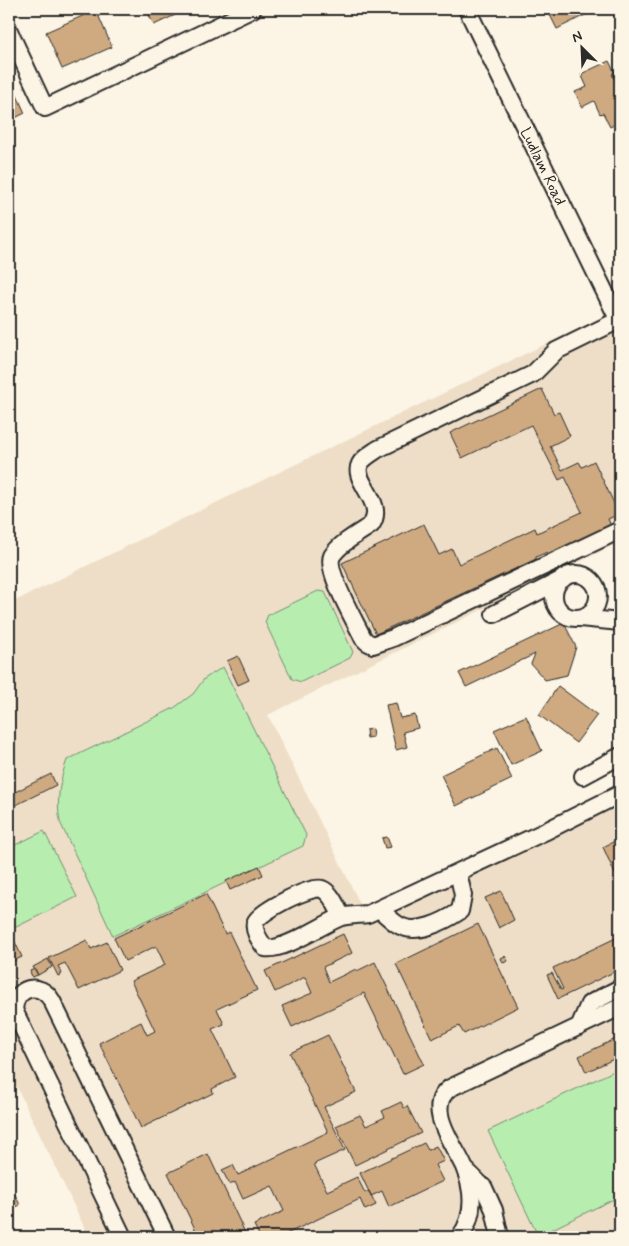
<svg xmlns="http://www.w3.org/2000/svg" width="629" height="1246" font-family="Mynerve,sans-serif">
  <rect width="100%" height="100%" fill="#fcf5e5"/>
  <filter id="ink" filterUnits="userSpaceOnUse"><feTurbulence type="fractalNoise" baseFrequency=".02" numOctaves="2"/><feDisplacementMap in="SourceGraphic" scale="10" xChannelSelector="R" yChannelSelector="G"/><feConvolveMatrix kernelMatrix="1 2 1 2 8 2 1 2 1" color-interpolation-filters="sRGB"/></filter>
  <g filter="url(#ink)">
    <path fill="#eedec7" d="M606 315 620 344V542L268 715 362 908 620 784V1237H89L9 1071V604L176 522Z"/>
    <path fill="#b7eeb0" stroke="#718c6e" d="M318 591 325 592 353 652 350 658 301 682 292 679 265 622 268 615Z
      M223 667 306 835 303 846 113 936 60 822C56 801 60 779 67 760L174 708 193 694 204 679Z
      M44 831 77 897 10 930 9 926V848Z
      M620 1068V1196L538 1236 488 1131Z"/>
    <path fill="#cfaa81" stroke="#2b2b2b" d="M146 9H188L154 25Z
      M547 9H594L595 10 557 29Z
      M96 10 112 47 62 69 46 32Z
      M609 61 615 73 612 74 620 92V122L610 127 603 113 600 114 594 101 582 107 575 92 587 87 581 74Z
      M9 78 25 113 9 121Z
      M542 389 554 414 559 412 570 436 550 446 562 470 579 462 582 467 594 461 619 514 608 519 611 526 549 556 547 552 536 557V559L376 634 342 563 424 524 439 555 452 549 459 564 535 528 537 533 582 512 565 477 559 480 531 425 462 458 450 433Z
      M564 623 576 647 567 675 545 680 531 664 535 654 466 687 459 673Z
      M238 656 249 680 238 685 227 661Z
      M558 686 597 715 576 743 539 715Z
      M396 703 400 718 415 715 418 728 403 732 407 747 396 750 386 705Z
      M526 716 542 751 511 765 494 730Z
      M372 729 373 737 367 738 366 730Z
      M497 748 512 779 456 806 441 775Z
      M51 774 56 785 14 806 9 795Z
      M620 835V872L615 874 603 847 619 839 617 837Z
      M387 837 391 847 385 848 382 838Z
      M259 866 263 875 230 890 226 881Z
      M501 891 514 920 499 928 485 898Z
      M206 894 225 934 229 932 257 990 217 1009 224 1024 212 1029 235 1077 212 1089 213 1093 141 1128 99 1043 141 1022 147 1035 155 1031 131 981 165 965 156 946 125 961 114 938Z
      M478 924 518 1007 464 1034 459 1026 432 1039 396 964Z
      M343 934 352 953 323 967 329 982 356 969 357 971 375 962 424 1064 403 1074 364 993 292 1027 282 1006 312 993 305 977 275 992 265 971Z
      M620 936V969L558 999 547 975 552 973 561 990 563 989 553 968Z
      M14 940 22 957 9 963V942Z
      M87 940 91 949 107 942 120 970 79 990 65 963 58 966 62 974 58 976 49 958Z
      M505 956 508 961 503 963 501 958Z
      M48 959 52 967 38 975 33 967Z
      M35 969 38 975 32 977 30 971Z
      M328 1035 356 1092 324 1107 345 1150 314 1164 327 1191 357 1177 365 1193 369 1191 376 1205 365 1210 360 1199 280 1237H260L254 1225 284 1211 272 1186 243 1199 235 1182 230 1185 222 1170 233 1165 238 1175 328 1132 290 1053Z
      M620 1037V1056L586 1072 579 1056Z
      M401 1102 404 1108 407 1106 421 1133 355 1165 336 1126 360 1115 366 1126 385 1117 382 1111Z
      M424 1143 428 1150 436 1146 444 1161 435 1165 443 1181 389 1207 382 1191 371 1196 360 1173Z
      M208 1154 247 1237H199L168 1173Z
      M9 1182 20 1205 9 1211Z"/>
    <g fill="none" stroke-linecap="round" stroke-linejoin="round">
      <defs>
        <path id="minor" d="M467 9 620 323
          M9 31 45 108 253 9
          M619 320 556 351 533 374 378 449C372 453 363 458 360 464 351 481 387 503 371 525 359 533 340 543 332 556 325 570 356 623 363 638L367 642 373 645 393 638 620 530
          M554 596a22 22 0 1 1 44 0a22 22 0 1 1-44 0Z
          M494 614 563 579
          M580 618 620 622
          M583 776 620 756
          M379 909C385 914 391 920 397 924 415 937 445 921 460 911L463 895 458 872
          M342 917C337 908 332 893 322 889 311 885 258 912 255 923 253 932 261 942 265 948 283 952 323 924 341 917 349 915 359 915 368 914L544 832 620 794
          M579 1027 589 1004 620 988
          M466 1170 484 1188 494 1210 500 1237
          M123 1237 14 1010C15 987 40 980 52 1001L167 1237
          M460 1237C475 1216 474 1191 464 1167 455 1146 423 1107 450 1088L620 1007"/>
      </defs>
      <use href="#minor" stroke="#2b2b2b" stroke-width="20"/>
      <use href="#minor" stroke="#fcf5e5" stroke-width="16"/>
    </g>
  </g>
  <g text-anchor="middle" stroke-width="4" stroke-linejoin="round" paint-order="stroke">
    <g font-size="16" fill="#2b2b2b" stroke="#fcf5e5">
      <text transform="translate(544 166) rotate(64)" y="6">Ludlam Road</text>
    </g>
  </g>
  <rect width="629" height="1246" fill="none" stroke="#fcf5e5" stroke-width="30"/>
  <rect x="15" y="15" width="599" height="1216" fill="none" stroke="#2b2b2b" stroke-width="2" filter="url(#ink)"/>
  <g transform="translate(582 48) rotate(336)" stroke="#fcf5e5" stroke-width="4" paint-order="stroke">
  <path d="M0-4L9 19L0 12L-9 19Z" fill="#2b2b2b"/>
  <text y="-8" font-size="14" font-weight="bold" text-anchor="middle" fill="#2b2b2b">N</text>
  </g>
</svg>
